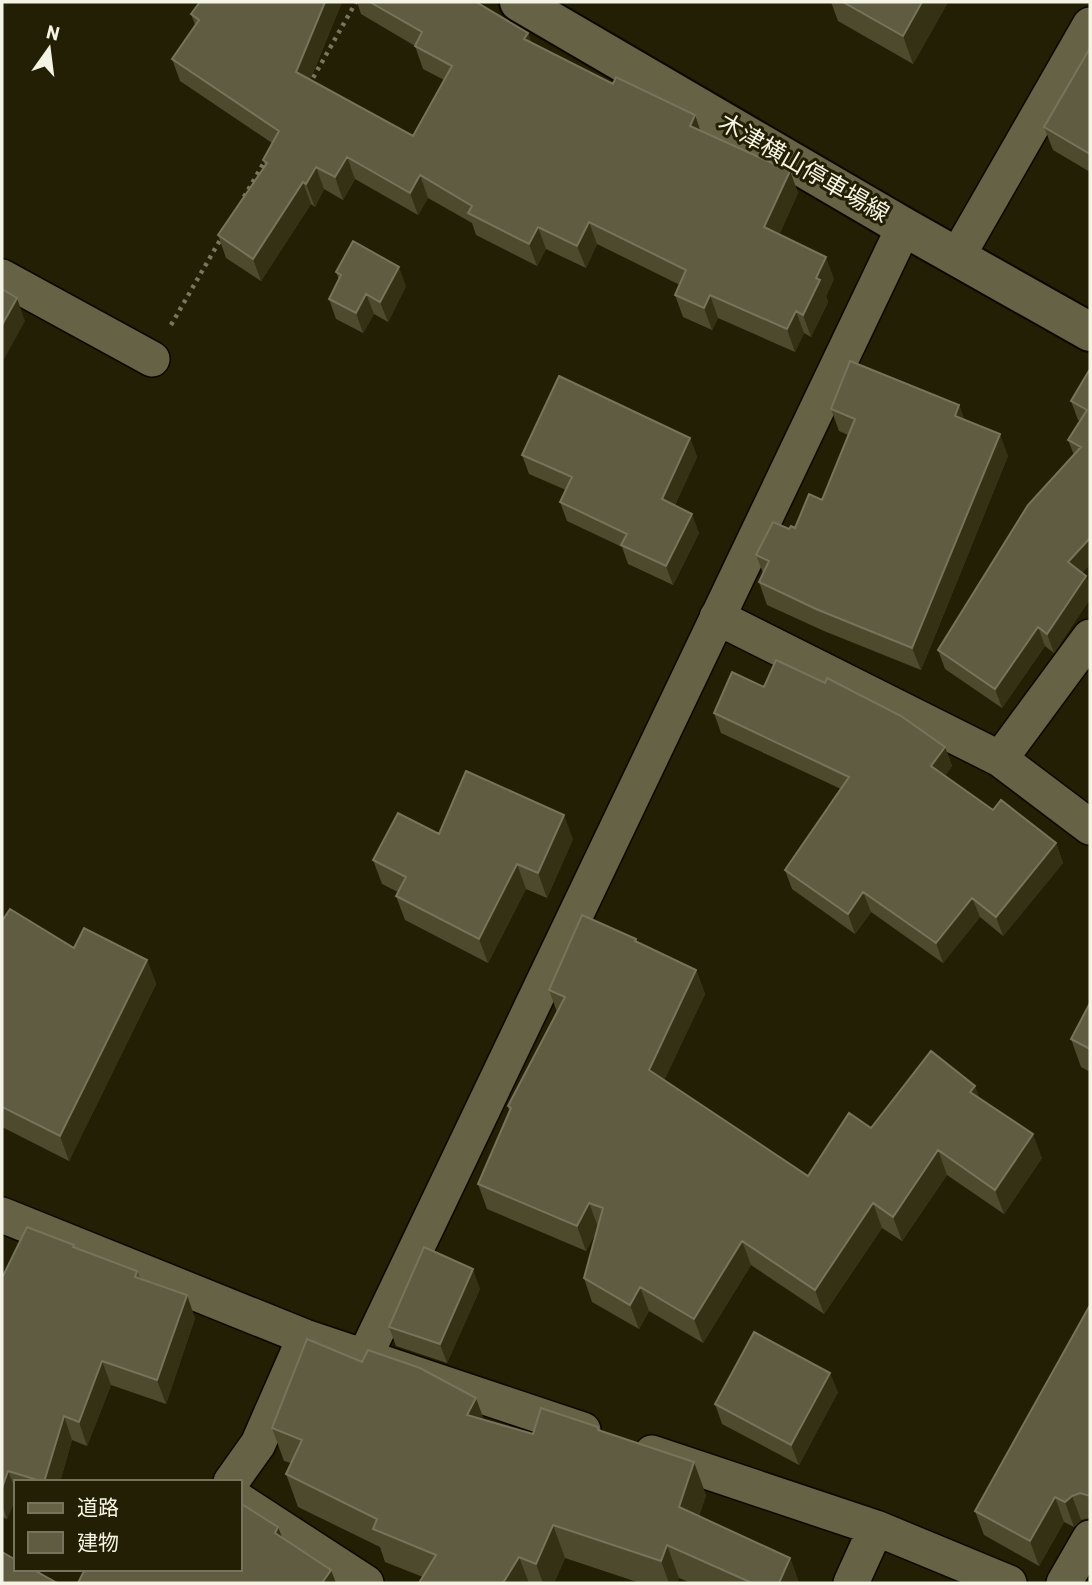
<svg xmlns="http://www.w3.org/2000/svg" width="1092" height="1585" font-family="Barlow,'Noto Sans JP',sans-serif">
  <rect width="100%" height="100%" fill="#231f04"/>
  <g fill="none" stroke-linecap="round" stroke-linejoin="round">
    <defs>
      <path id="street" d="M957 257 1090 25
        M2 277 152 359
        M717 617 1000 759 1090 827
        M1000 759 1090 637
        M2 1215 305 1337 583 1430
        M365 1356 904 227
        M652 1453 876 1528 1009 1583
        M231 1482 258 1444 305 1337
        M240 1501 366 1583
        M851 1583 876 1528
        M1064 1583 1090 1538"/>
      <path id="secondary" d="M519 2 904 227 1090 332"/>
    </defs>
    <use href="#street" stroke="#0c0800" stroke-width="38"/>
    <use href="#secondary" stroke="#0c0800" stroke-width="42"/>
    <path stroke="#79755f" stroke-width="4.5" stroke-dasharray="3.5 5" stroke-linecap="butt" d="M309 85 356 2
      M244 197 266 159
      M171 325 223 235"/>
    <use href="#street" stroke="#666246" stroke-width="35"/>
    <use href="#secondary" stroke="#666246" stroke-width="38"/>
  </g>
  <path fill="#4d4a2e" d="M342 2 310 80 413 136 444 80 423 69 415 46 361 14 357 2H476L528 33 531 42 613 84 695 115 700 131 790 171 798 193 779 235 834 279 826 296 828 302 811 337 804 333 795 352 718 318 712 330 683 317 675 295 680 285 597 244 586 268 546 249 537 266 476 235 472 223 428 198 418 215 355 179 343 200 324 189 315 207 311 204 261 281 226 258 218 235 265 166 263 160 272 143 180 81 172 59 195 25 191 14Z
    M831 2H948L913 64 838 21Z
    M1090 48V172L1053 150 1044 127Z
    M336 272 406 286 388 322 374 314 363 333 336 319 329 299 339 280Z
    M1090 369 1082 573 1086 576 1090 588V599L1054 653 1045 646 1002 708 945 669 938 650 1074 455 1068 440 1080 421 1078 420 1071 401Z
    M959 405 964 419 1008 456 921 670 824 631 767 605 759 582 763 573 756 555 789 529 795 528 822 500 848 435 839 431 831 409Z
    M690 438 697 457 675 505 699 533 673 585 628 564 622 547 567 521 560 502 566 490 529 474 522 455Z
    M764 687 945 747 952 766 945 776 993 810 1056 843 1063 863 1003 936 980 917 943 963 871 912 855 934 792 889 785 870 841 789 721 733 714 713Z
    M439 834 573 839 547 898 526 889 488 963 405 920 396 896 398 892 382 884 373 860Z
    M2 921 74 948 147 960 156 984 69 1161 2 1127Z
    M636 939 638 943 696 970 705 994 664 1080 808 1176 871 1128 980 1098 1042 1158 1004 1214 947 1175 902 1241 882 1228 824 1314 751 1265 703 1343 649 1311 639 1329 592 1302 584 1278 598 1228 586 1251 487 1209 478 1184 509 1111 508 1106 557 1012 549 990Z
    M1090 1003V1072L1081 1067 1071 1039Z
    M74 1245 75 1248 137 1271 140 1278 195 1318 166 1404 111 1385 87 1446 72 1440 60 1482H16V1498L7 1519 2 1517V1276Z
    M480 1289 447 1363 396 1346 389 1327Z
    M1090 1305V1518L1081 1520 1074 1527 1064 1522 1039 1566 984 1535 975 1511Z
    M838 1392 799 1465 722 1424 715 1404Z
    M484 1420 533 1434 600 1431 706 1495 699 1516 790 1558 799 1583H691L679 1578 677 1583H640L565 1558 554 1583H419L423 1577 385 1562 380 1547 298 1507 286 1474 291 1463 284 1461 272 1428Z"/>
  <path fill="#343115" d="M325 2H342L304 94 296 72Z
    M922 2H948L913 64 903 36Z
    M528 33 536 55 524 39Z
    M695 115 703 138 690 126Z
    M347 157 355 179 343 200 335 177Z
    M316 167 324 189 315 207 306 184Z
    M790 171 798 193 772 250 764 227Z
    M420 175 428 198 418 215 410 193Z
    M303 182 311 204 261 281 253 259Z
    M589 222 597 244 586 268 577 246Z
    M538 227 546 249 537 266 529 244Z
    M826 257 834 279 826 296 828 302 811 337 803 315 816 278Z
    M399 267 406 286 388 322 380 302Z
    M366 294 374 314 363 333 356 313Z
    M710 295 718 318 712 330 704 308Z
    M17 298 25 321 2 363V325Z
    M796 311 804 333 795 352 787 329Z
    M959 405 967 427 955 416Z
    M1000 434 1008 456 921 670 912 648Z
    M690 438 697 457 669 518 662 499Z
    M692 514 699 533 673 585 666 566Z
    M1090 538V565L1075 581 1068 562Z
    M1086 576 1090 588V599L1054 653 1047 634Z
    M1038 627 1045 646 1002 708 995 689Z
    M945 747 952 766 939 785 931 766Z
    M564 815 573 839 547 898 538 873Z
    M1056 843 1063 863 1003 936 996 917Z
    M517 864 526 889 488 963 479 939Z
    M863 892 871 912 855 934 848 914Z
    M972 898 980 917 943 963 936 943Z
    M147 960 156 984 69 1161 60 1136Z
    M696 970 705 994 658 1094 649 1070Z
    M975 1086 984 1110 970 1092Z
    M1033 1134 1042 1158 1004 1214 995 1190Z
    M938 1150 947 1175 902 1241 893 1217Z
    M589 1203 598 1227 586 1251 577 1226Z
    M873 1203 882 1228 824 1314 815 1290Z
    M742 1241 751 1265 703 1343 694 1319Z
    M473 1269 480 1289 447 1363 440 1344Z
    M640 1287 649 1311 639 1329 630 1305Z
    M187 1295 195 1318 166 1404 157 1380Z
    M102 1361 111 1385 87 1446 79 1422Z
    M830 1373 838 1392 799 1465 791 1445Z
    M476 1398 488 1431 467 1415Z
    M64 1416 72 1440 60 1482H44Z
    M694 1462 706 1495 691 1540 679 1507Z
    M8 1471 16 1491V1498L7 1519 2 1504V1488Z
    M1072 1496 1081 1520 1074 1527 1065 1502Z
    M1055 1497 1064 1522 1039 1566 1030 1541Z
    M553 1525 565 1558 554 1583H543L536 1564Z
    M278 1527 291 1560 275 1533Z
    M667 1545 679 1578 677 1583H669L661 1561Z
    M519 1557 529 1583H503Z
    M790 1558 799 1583H779Z
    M331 1570 336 1583H322Z"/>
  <path fill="#5f5c41" stroke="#76745a" stroke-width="2" d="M200 2H325L296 72 413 136 452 66 415 46 422 32 370 2H476L528 33 524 39 613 84 616 77 695 115 690 126 790 171 764 227 826 257 816 278 820 280 803 315 796 311 787 329 710 295 704 308 675 295 686 270 589 222 577 246 538 227 529 244 468 213 472 206 420 175 410 193 347 157 335 177 316 167 306 184 303 182 253 259 218 235 267 163 263 160 279 131 172 59 199 20 191 14Z
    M843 2H922L903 36Z
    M1090 48V154L1044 127Z
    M353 241 399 267 380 302 366 294 356 313 329 299 341 275 336 272Z
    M2 289 17 298 2 325Z
    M850 361 959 405 955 416 1000 434 912 648 816 609 759 582 769 561 756 555 773 522 789 529 791 526 795 528 809 494 822 500 855 419 831 409Z
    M1090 369V538L1068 562 1086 576 1047 634 1038 627 995 689 938 650 1028 505 1081 447 1068 440 1087 410 1071 401Z
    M559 376 690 438 662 499 692 514 666 566 621 545 627 534 560 502 572 477 522 455Z
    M776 660 825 683 827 678 901 716 945 747 931 766 993 810 1001 800 1056 843 996 917 972 898 936 943 863 892 848 914 785 870 849 777 714 713 732 672 764 687Z
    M466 771 564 815 538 873 517 864 479 939 396 896 406 877 373 860 398 813 439 834Z
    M10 909 74 948 84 928 147 960 60 1136 2 1107V921Z
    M582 915 636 939 635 941 696 970 649 1070 808 1176 849 1113 871 1128 931 1051 975 1086 970 1092 1033 1134 995 1190 938 1150 893 1217 873 1203 815 1290 742 1241 694 1319 640 1287 630 1305 584 1278 603 1208 589 1203 577 1226 478 1184 511 1108 508 1106 565 997 549 990Z
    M1090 1003V1049L1071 1039Z
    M27 1227 74 1245 73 1247 137 1271 135 1277 187 1295 157 1380 102 1361 79 1422 64 1416 44 1482 8 1471 2 1488V1276H3Z
    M424 1247 473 1269 440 1344 389 1327Z
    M1090 1305V1496L1080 1493 1072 1496 1065 1502 1055 1497 1030 1541 975 1511Z
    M754 1332 830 1373 791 1445 715 1404Z
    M307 1339 362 1362 368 1350 420 1368 476 1398 467 1415 533 1434 541 1408 598 1427V1430L694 1462 679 1507 790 1558 779 1583H752L667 1545 661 1561 553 1525 536 1564 519 1557 503 1583H419L436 1555 373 1529 377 1519 286 1474 302 1440 272 1428Z
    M240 1503 278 1527 275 1533 331 1570 322 1583H78L85 1569H240Z
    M2 1552 16 1560V1569H32L57 1583H2Z"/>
  <g text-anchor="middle" stroke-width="6" stroke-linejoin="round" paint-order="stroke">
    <g font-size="24" fill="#f5f3e3" stroke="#231f04">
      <text transform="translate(804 168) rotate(30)" y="8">木津横山停車場線</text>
    </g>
  </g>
  <rect width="1092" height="1585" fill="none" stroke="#f5f3e3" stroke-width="7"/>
  <rect x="14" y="1480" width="228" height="91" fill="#231f04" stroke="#77745d" stroke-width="2"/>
  <rect x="28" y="1503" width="35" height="10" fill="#666246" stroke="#77745d" stroke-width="2"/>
  <text x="77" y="1515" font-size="21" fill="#f5f3e3">道路</text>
  <rect x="28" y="1532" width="35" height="21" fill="#5f5c41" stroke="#77745d" stroke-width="2"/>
  <text x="77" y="1550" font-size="21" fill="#f5f3e3">建物</text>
  <g transform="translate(49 49) rotate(14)" stroke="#231f04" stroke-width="5" paint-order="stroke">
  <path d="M0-5L12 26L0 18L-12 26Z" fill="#f5f3e3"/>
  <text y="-10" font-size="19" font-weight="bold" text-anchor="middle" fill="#f5f3e3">N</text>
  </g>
</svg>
